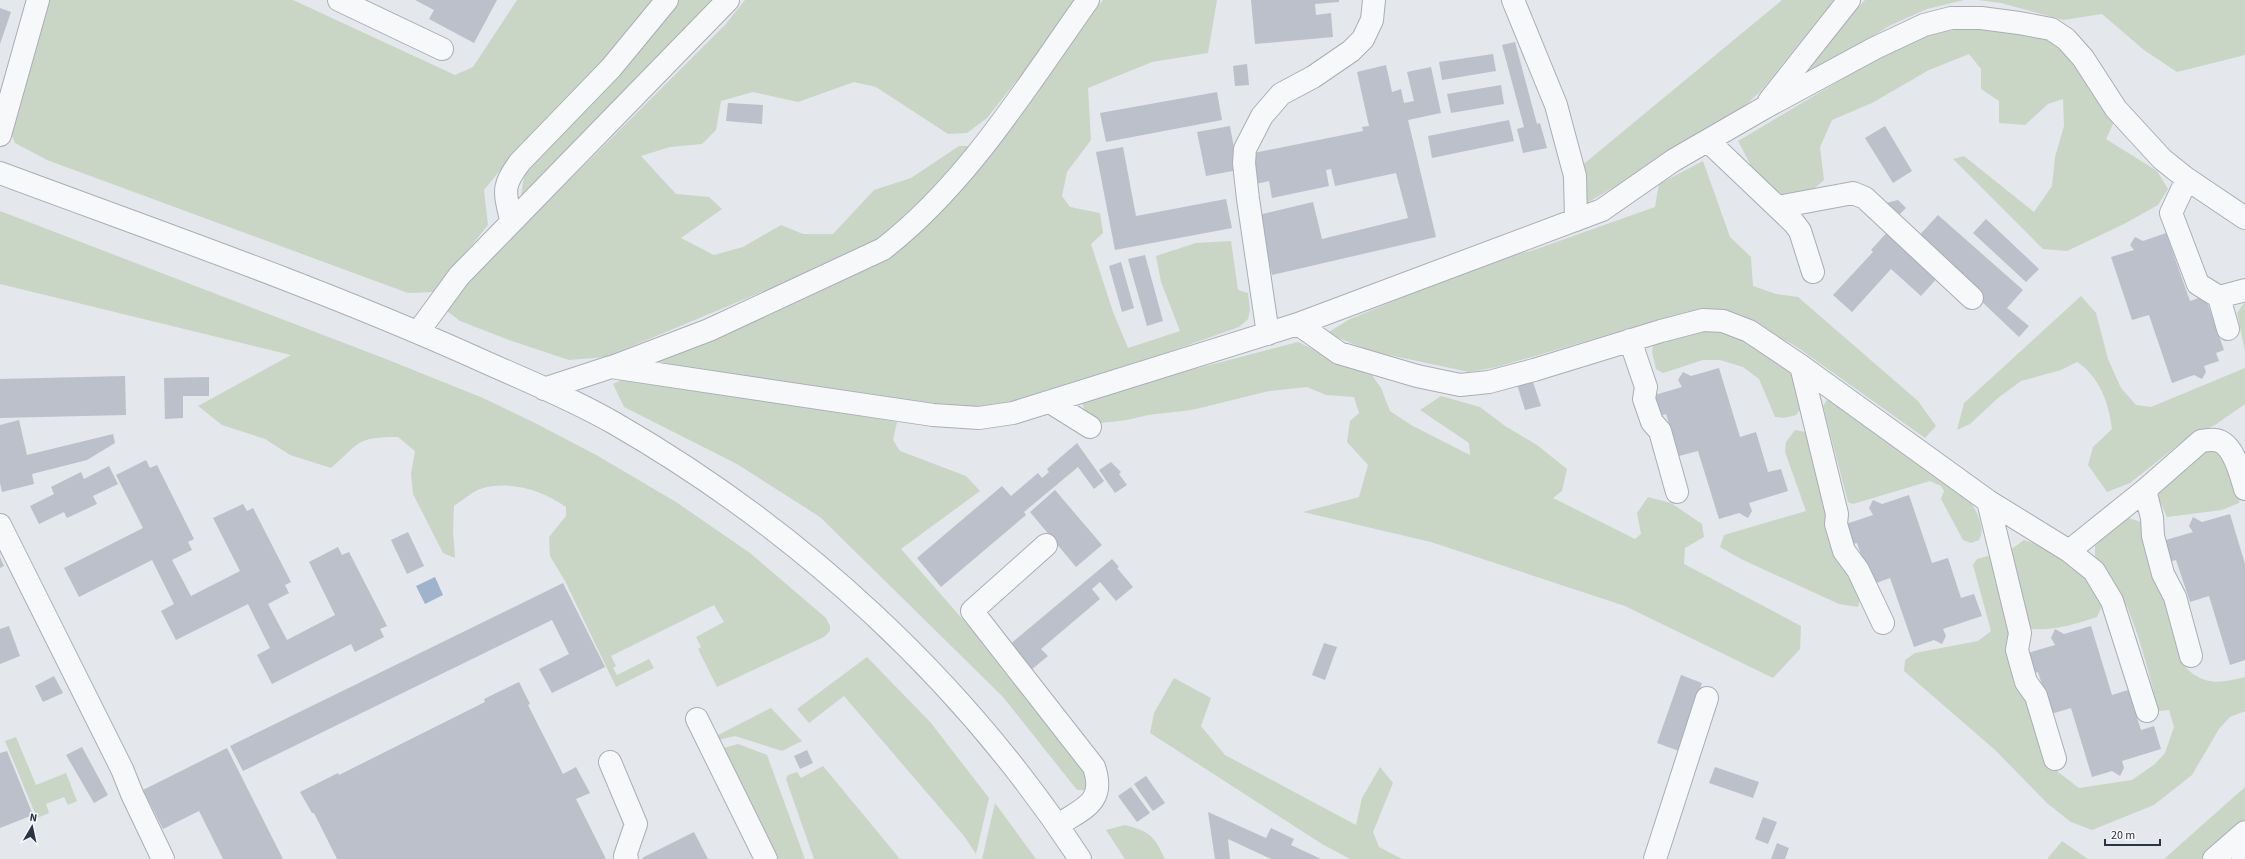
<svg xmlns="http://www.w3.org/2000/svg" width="2245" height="859" font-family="'Source Sans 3',sans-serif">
  <rect width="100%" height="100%" fill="#e4e7ec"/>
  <path fill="#c9d6c5" d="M49 0H293L455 75 473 67 517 0H657L602 66 514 153 484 190 488 225 434 292 408 293 47 160 15 143 11 133Z
    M673 0H716L527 196H521L525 169Z
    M745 0H1077L1056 31 987 118 967 133 948 134 876 87 854 82 798 102 753 92 721 101 716 130 702 144 670 147 641 156 676 194 709 197 722 209 681 238 714 255 743 247 781 225 803 234H833L874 190 911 178 959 146H971L893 233 865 249 606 357 569 360 509 340 460 321 447 311 470 279 725 25Z
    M1103 0H1217L1208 53 1152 62 1088 88 1091 140 1067 172 1062 196 1070 207 1100 213 1103 233 1091 244 1113 312 1128 348 1180 331 1161 282 1156 256 1196 243 1231 241 1238 290 1248 293 1250 310 1248 319 1239 327 1050 394 992 407H947L653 366 656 359 884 257 1015 118Z
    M1782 0H1834L1760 92 1741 109 1647 168 1585 204 1580 167Z
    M1865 0H1964L1927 9 1889 26 1824 67 1806 69 1824 44Z
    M1978 0H2245V55L2177 72 2144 50 2102 14 2063 20 2001 3Z
    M1985 26 2030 32 2064 48 2115 120 2106 139 2157 171 2168 189 2158 205 2124 224 2067 251 2043 249 1953 159 1964 156 2034 212 2052 186 2055 157 2064 126 2063 99 2048 104 2025 125 1999 123V101L1981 89V69L1969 54 1929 70 1872 103 1832 120 1820 147 1824 180 1807 195 1784 197 1758 179 1738 141 1869 63 1933 33Z
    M1703 161 1730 237 1751 257 1753 286 1776 294 1798 297 1918 401 1936 426 1925 438 1794 345 1753 324 1707 311 1631 328 1497 367 1469 372 1370 351 1327 333 1350 319 1499 258 1531 251 1655 207 1659 184Z
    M0 211 386 359 483 398 539 425 598 456 676 502 750 553 826 618 830 626V631L824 637 717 687 698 649 701 647 696 637 724 622 714 605 611 656 616 666 613 668 617 675 649 659 654 668 616 687 565 581 550 556 549 537 566 516V507C542 490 513 481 483 488 474 490 462 501 454 506L453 531 455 558 443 553 413 494 411 474 415 451 398 437C356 437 361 442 331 468L290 455 265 439 222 425 198 406 291 355 0 284Z
    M2081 296 2096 313 2108 359 2121 388 2136 405 2151 407 2245 368V404L2215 425 2187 438 2130 483 2107 492 2088 465 2093 447 2112 429C2109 403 2099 376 2077 362L2061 370 2021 381 1998 398 1970 424 1957 430 1964 403Z
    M2245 302V365V351L2237 313Z
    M1722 328 1778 359 1791 374 1803 406 1796 415 1784 418 1775 417 1759 379 1743 367 1720 360H1703L1663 373 1656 369 1652 352 1653 346C1674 334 1699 329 1722 328Z
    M1298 342 1329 357 1369 371 1381 388 1390 411 1411 425 1470 455 1469 443 1420 410 1441 396 1480 407 1505 426 1537 445 1567 469 1562 491 1553 498 1635 539 1641 534 1637 513 1648 497 1671 503 1702 524 1704 537 1685 548 1684 564 1801 626 1800 649 1773 678 1625 606 1431 542 1303 512 1359 497 1368 465 1347 442 1350 421 1359 413 1354 397 1326 395 1307 387 1269 391 1192 410 1148 415 1127 420 1101 423 1087 418 1082 403 1145 382Z
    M629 376 897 422 893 440 900 451 966 476 980 491 901 549 994 655 1077 759 1089 780V790H1077L1003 697 820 517 737 464 624 407 613 384Z
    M1827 400 1835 401 1971 502C1977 514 1986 527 1979 540L1971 543 1963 540 1941 499 1944 491 1941 486 1930 481 1853 504 1848 502 1823 406Z
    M1795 430 1806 432 1861 594 1858 607 1839 604 1741 559 1720 547 1724 535 1806 511 1785 452 1786 442Z
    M2212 449 2224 453 2241 494 2239 503 2222 510 2167 517 2154 488 2196 456Z
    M2129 518 2141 522 2149 540 2186 668C2205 686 2221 683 2245 677V711L2230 717 2219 729 2192 775 2154 805 2092 830 2071 822 2048 804 1995 750 1904 671 1905 660 1915 653 1978 641 1991 631 1973 565 1977 559 1988 556 1997 561 2036 724 2058 772 2079 788 2132 780 2155 764 2165 753 2174 727 2169 710 2159 711C2144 658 2133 597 2095 556V543L2116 522Z
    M2024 540 2039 545 2082 574 2100 590 2102 606 2097 617C2076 624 2053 631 2031 629L2010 565 2009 551Z
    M867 657 931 723 989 798 976 854 964 836 844 696 809 723 797 709Z
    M1174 678 1211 698 1201 726 1225 755 1356 825 1362 798 1380 767 1393 783 1373 832 1379 847 1402 859H1350L1322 844 1150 733 1154 713Z
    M771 708 802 741 782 751 735 736 714 741 716 736Z
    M16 737 36 785 66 773 77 801 68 805 64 797 46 804 49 813 37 818 5 741Z
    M738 744 767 755 805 859H775L720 749Z
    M823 766 900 859H814L786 779 788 775 797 772 801 778Z
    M2245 787V824L2204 859H2164Z
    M995 803 1036 859H982Z
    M1125 825C1151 832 1154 836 1165 859H1125L1106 830Z
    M2062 841 2088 859H2047Z"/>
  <path fill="#9fb4cc" d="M435 577 443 595 425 604 416 586Z"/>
  <path fill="#bbc0ca" d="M415 0H497L474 43 429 19 434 10Z
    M1251 0H1339V2L1315 4 1316 15 1331 13 1333 37 1255 44Z
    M0 8 11 12 0 44Z
    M1515 42 1537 124 1540 123 1547 148 1523 153 1517 129 1524 127 1502 45Z
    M1493 54 1496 71 1442 80 1439 62Z
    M1247 64 1249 85 1235 86 1233 66Z
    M1386 65 1392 92 1401 89 1404 103 1414 101 1407 72 1431 67 1441 113 1408 120 1436 237 1272 275 1258 215 1313 202 1322 239 1408 218 1396 173 1335 186 1331 169 1326 170 1329 186 1272 198 1269 181 1256 184 1249 154 1363 131 1362 127 1369 126 1357 72Z
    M1501 85 1504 104 1451 113 1447 94Z
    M1217 92 1222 120 1106 142 1100 113Z
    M728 103 763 105 762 124 726 121Z
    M1509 120 1514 141 1432 158 1428 136Z
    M1230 126 1238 170 1206 176 1197 132Z
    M1885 126 1912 171 1893 183 1865 138Z
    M1123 147 1136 216 1226 199 1232 228 1115 250 1096 152Z
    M1898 200 1906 208 1896 218 1882 204Z
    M1938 215 2023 290 2007 308 2029 326 2019 337 1916 239Z
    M1986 219 2039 269 2026 282 1973 233Z
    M1890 229 1940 275 1921 296 1891 269 1852 312 1833 295 1873 252 1871 250Z
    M2166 233 2190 301 2205 296 2224 350 2216 353 2219 361 2204 366 2206 372 2202 379 2194 375 2172 383 2149 315 2132 320 2111 257 2134 250 2130 245 2135 237 2143 241Z
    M1145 255 1163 321 1147 326 1128 259Z
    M1121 262 1134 308 1122 312 1109 266Z
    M1719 368 1740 437 1756 432 1768 472 1781 469 1788 491 1749 503 1752 511 1748 518 1739 513 1719 519 1698 451 1679 456 1666 414 1655 418 1648 397 1682 387 1678 380 1683 372 1691 376Z
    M125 376 126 415 0 418V379Z
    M1531 376 1541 406 1525 410 1516 381Z
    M209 377V396H183V418L165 419 164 378Z
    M19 420 27 455 113 434 115 443 87 460 32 474 34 484 2 492 0 483V425Z
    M1077 443 1104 481 1094 489 1078 467 1024 512 1026 515 941 587 917 558 1002 486 1011 496 1038 473 1042 478 1049 472 1047 469Z
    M146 460 150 468 157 465 194 539 188 542 192 550 172 560 191 596 240 571 213 518 243 504 247 511 253 508 291 582 285 585 289 593 268 604 287 640 335 615 309 562 338 547 342 555 349 552 387 626 380 629 384 637 355 652 351 644 272 684 257 655 270 648 248 604 176 640 161 611 174 604 152 560 79 597 64 568 143 528 116 475Z
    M1111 462 1121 472 1119 474 1127 485 1115 493 1099 470Z
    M109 466 118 484 93 496 97 504 67 518 64 512 39 524 30 506 54 494 51 487 81 472 84 479Z
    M1055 490 1102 545 1076 567 1030 512Z
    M1909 495 1932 563 1948 558 1961 598 1974 594 1982 616 1943 629 1946 636 1942 644 1934 640 1914 647 1890 578 1871 585 1857 543 1846 546 1840 526 1873 515 1869 508 1873 500 1882 504Z
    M2230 514 2245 564V660L2230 665 2209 596 2190 602 2176 560 2165 563 2159 542 2193 532 2189 526 2193 517 2202 522Z
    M408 532 424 566 407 574 391 540Z
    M0 557 4 566 0 568Z
    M1112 559 1119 567 1117 568 1133 587 1116 601 1100 582 1092 589 1100 599 1041 649 1048 656 1031 670 1009 645Z
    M563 583 605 667 552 693 539 669 569 654 552 620 243 771 230 746Z
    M9 626 20 656 0 664V629Z
    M2091 626 2112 695 2128 690 2141 730 2154 726 2161 749 2122 761 2124 768 2120 776 2112 771 2092 777 2071 708 2051 714 2038 672 2027 675 2021 655 2055 645 2051 638 2055 629 2064 634Z
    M1324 643 1337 647 1325 680 1312 675Z
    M1681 675 1702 683 1679 751 1657 743Z
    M54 676 63 693 43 702 35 686Z
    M519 682 530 704 528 705 563 774 576 767 590 793 576 799 606 859H337L314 813H312L300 792 338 773 339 775 485 702 484 699Z
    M82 747 108 795 94 803 66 755Z
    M227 748 283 859H223L199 811 163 829 143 790Z
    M807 750 813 763 800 769 794 756Z
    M7 751 33 815 0 828V753Z
    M1715 767 1759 782 1753 798 1709 783Z
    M1146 776 1165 803 1153 811 1134 784Z
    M1131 787 1150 813 1137 822 1118 796Z
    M1208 812 1266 838 1271 828 1294 839 1291 845 1321 859H1271L1228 839 1230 859H1215Z
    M1763 817 1777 822 1768 844 1755 839Z
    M694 832 708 859H643L642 858Z
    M1777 843 1789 848 1785 859H1771Z"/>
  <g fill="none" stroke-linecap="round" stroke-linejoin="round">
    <defs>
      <path id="minor" d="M339 0 442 49
        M1513 0 1556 105 1575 176 1576 220
        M1769 101 1849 0
        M0 135 38 0
        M1708 141 1794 223 1800 231 1813 272
        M0 173C156 231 314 286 465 353 515 376 567 396 614 423 800 530 963 680 1080 859
        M2187 179 2171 213 2198 284 2219 297 2228 329
        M1778 207 1853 193 1865 198 1972 298
        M511 220C505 192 501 187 520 162L611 68 667 0
        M2219 297 2245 290
        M1298 324 1339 353 1417 376 1460 385 1489 382 1534 370 1661 331 1703 320 1723 321 1749 331 1801 366 1988 501 2069 551 2145 490 2201 441C2208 440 2216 438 2223 443 2235 451 2241 475 2245 489
        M418 332 459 276 728 0
        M1268 334 1248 199 1244 163 1245 149 1262 116 1281 94 1313 77 1351 51 1363 39 1372 20 1374 0
        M1630 340 1646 387 1644 399 1652 422 1660 431 1677 492
        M1801 366 1837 514 1836 524 1844 551 1858 570 1883 623
        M612 367 709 330 883 249C968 183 1026 87 1088 0
        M544 389 611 367 933 415 979 418 1013 413 1298 324 1602 210 1674 160 1764 108 1875 48 1924 25 1951 18H1981L2019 23 2051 29 2066 39 2083 58 2116 109 2162 159 2187 179 2245 218
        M1050 402 1090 427
        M2145 490 2152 518 2153 536 2163 574 2175 597 2191 656
        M1988 501 2020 633 2017 650 2026 682 2036 696 2055 759
        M0 525 122 769 132 794 163 859
        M1046 545 972 611 1094 767C1106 802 1084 808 1058 825
        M2069 551 2094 571 2112 601 2147 711
        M697 719 766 859
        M610 762 636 824 625 856 627 859
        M2236 840 2244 859
        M1655 859 1707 698
        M2214 859 2245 832"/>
    </defs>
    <use href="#minor" stroke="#a9aeb7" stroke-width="24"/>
    <use href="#minor" stroke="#f7f8fa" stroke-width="22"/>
  </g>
  <g transform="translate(32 827) rotate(9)" stroke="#f4f6f9" stroke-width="3" paint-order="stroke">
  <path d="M0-3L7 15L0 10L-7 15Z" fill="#2b3445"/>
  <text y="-6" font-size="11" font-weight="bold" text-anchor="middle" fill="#2b3445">N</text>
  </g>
  <path d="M2105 839v6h55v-6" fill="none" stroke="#2b3445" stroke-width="2"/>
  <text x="2111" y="839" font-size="12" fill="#2b3445" stroke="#f4f6f9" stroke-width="3" paint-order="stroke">20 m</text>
</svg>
